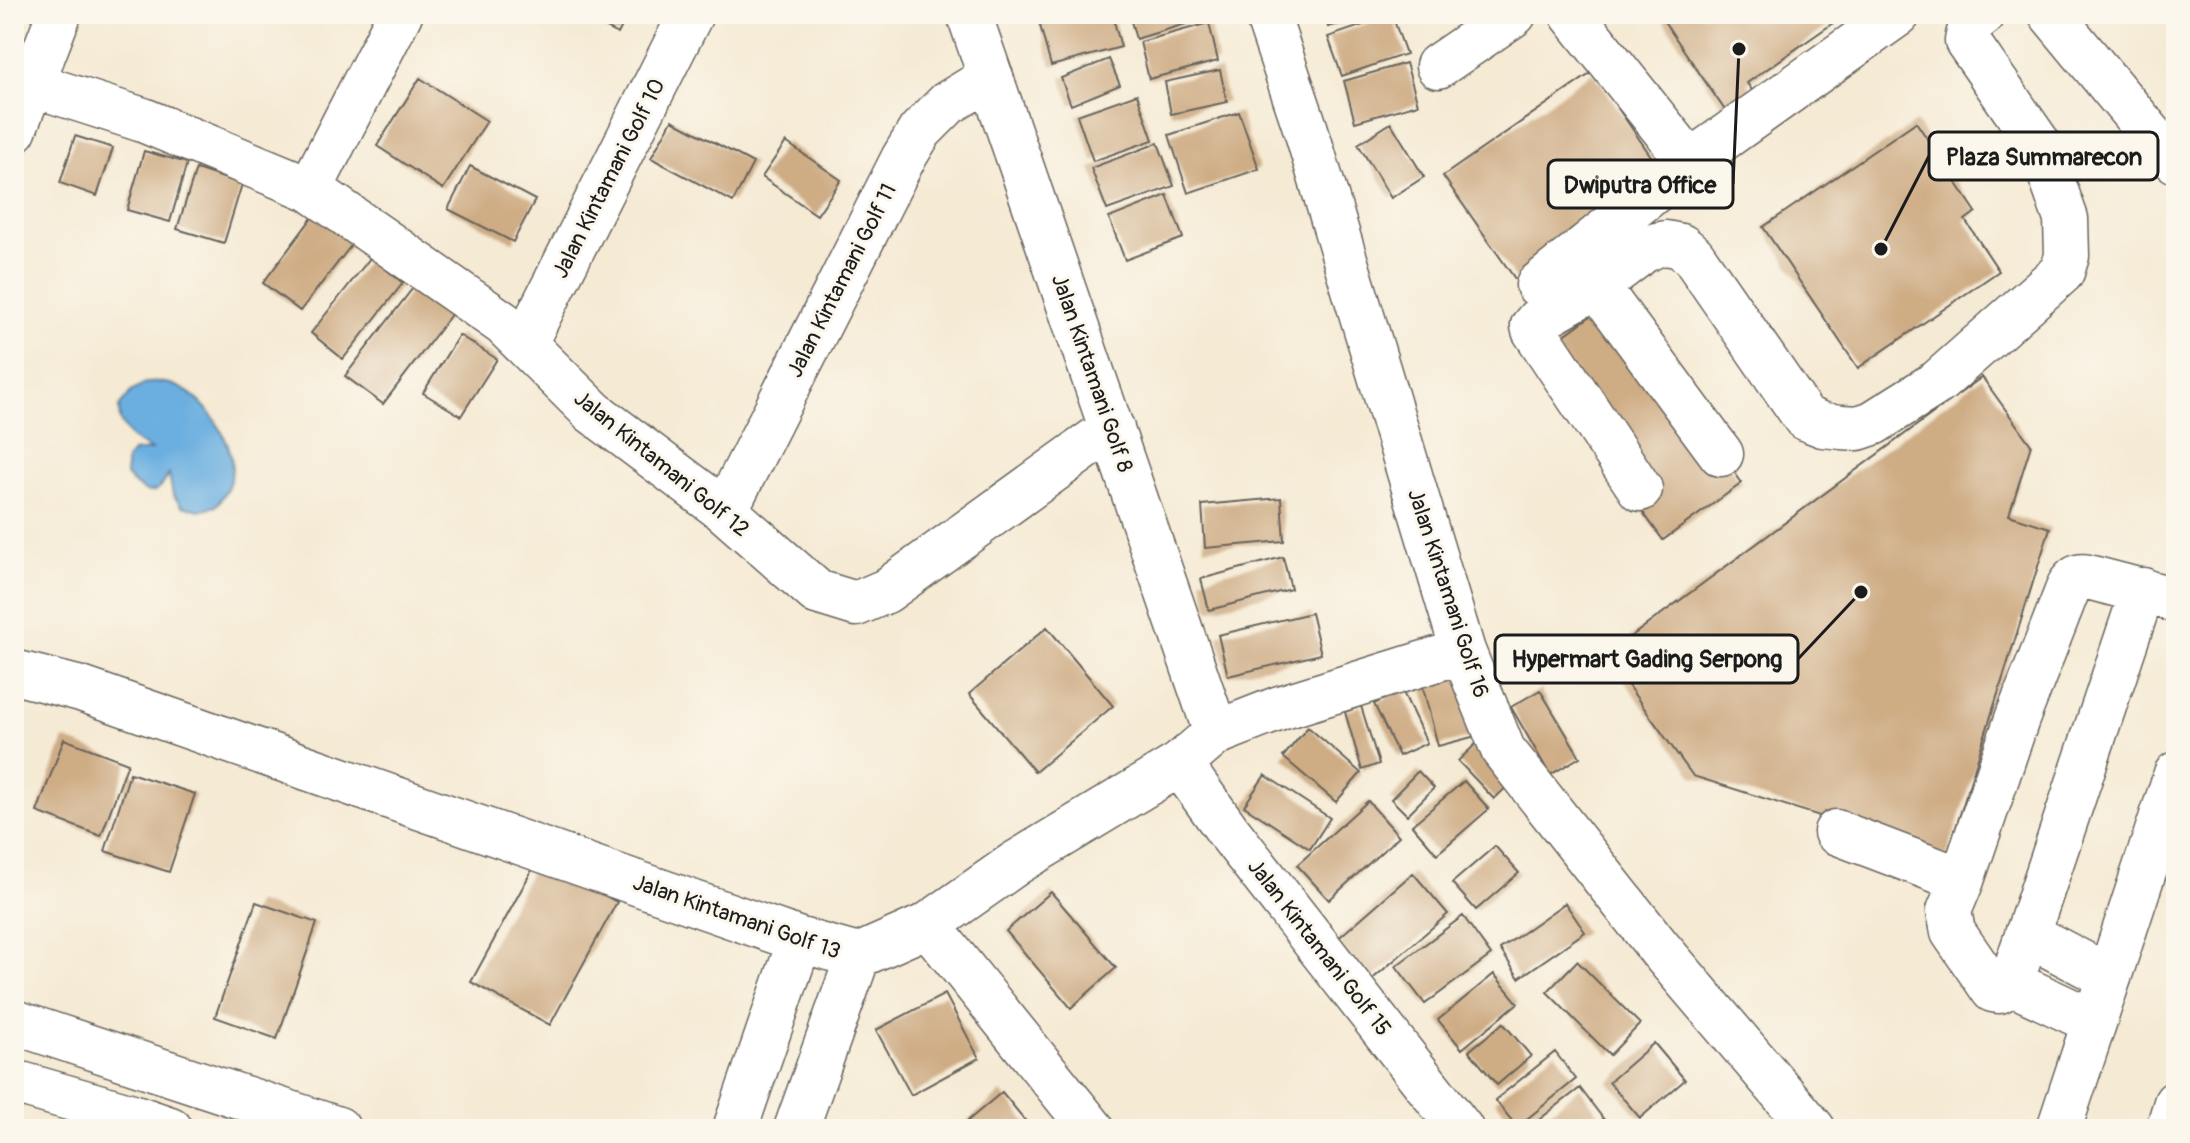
<svg xmlns="http://www.w3.org/2000/svg" width="2190" height="1143" font-family="Pangolin,sans-serif">
  <rect width="100%" height="100%" fill="#fbf7ec"/>
  <filter id="ink" filterUnits="userSpaceOnUse"><feTurbulence type="fractalNoise" baseFrequency=".0125" numOctaves="2"/><feDisplacementMap in="SourceGraphic" scale="16" xChannelSelector="R" yChannelSelector="G"/><feConvolveMatrix kernelMatrix="1 2 1 2 8 2 1 2 1" color-interpolation-filters="sRGB"/></filter>
  <filter id="wash" filterUnits="userSpaceOnUse"><feTurbulence type="fractalNoise" baseFrequency=".006" numOctaves="4" result="noise"/><feDisplacementMap in="SourceGraphic" scale="32" xChannelSelector="R" yChannelSelector="G"/><feGaussianBlur stdDeviation="1.8" result="paint"/><feColorMatrix in="noise" values="0 0 0 0 0 0 0 0 0 0 0 0 0 0 0 0 0 1.4 0 .05"/><feComposite in="paint" operator="in"/></filter>
  <g filter="url(#wash)">
    <rect width="100%" height="100%" fill="#f5ead4"/>
    <path fill="#6bafe0" stroke="#44667e" stroke-width="2" d="M146 383C152 383 159 382 165 383 198 387 231 434 232 466 232 482 225 494 216 506L200 510 182 506 173 495 169 474C156 500 143 495 126 475V460L133 452 151 450 131 438 120 421 119 407 131 392Z"/>
    <g id="blocks">
      <path fill="#ceac84" d="M580 14H628L618 34Z
        M1052 14H1112L1121 47 1051 66 1038 18Z
        M1129 14H1204L1205 18 1136 39Z
        M1325 14H1374V15L1328 27Z
        M1659 14H1846L1747 83 1759 100 1731 119Z
        M1392 15 1406 54 1342 76 1328 37Z
        M1209 23 1218 61 1149 79 1140 42Z
        M1109 59 1120 85 1071 105 1061 78Z
        M1406 63 1418 104 1355 122 1344 81Z
        M1220 70 1227 102 1171 114 1165 82Z
        M1593 72 1666 178 1518 283 1443 176Z
        M420 78 487 121 443 189 377 146Z
        M1137 94 1153 140 1093 161 1077 115Z
        M1239 112 1259 169 1188 193 1169 135Z
        M672 120 753 163 733 202 651 158Z
        M1916 122 1976 212 1965 220 1999 271 1858 368 1763 227Z
        M1391 123 1424 177 1391 198 1358 144Z
        M75 136 113 148 97 196 60 183Z
        M786 142 841 180 817 215 762 177Z
        M1158 143 1174 186 1107 210 1091 168Z
        M144 151 187 163 170 222 127 210Z
        M470 166 535 200 513 242 448 209Z
        M196 169 242 184 224 243 177 229Z
        M1167 195 1183 238 1125 260 1109 218Z
        M315 214 353 243 300 311 263 283Z
        M371 257 403 283 343 359 311 333Z
        M416 284 453 312 383 404 345 376Z
        M1611 301 1742 483 1663 540 1532 359Z
        M459 335 497 359 461 416 423 393Z
        M1982 377 2031 445 2009 515 2050 528 1947 856 1693 776 1606 655Z
        M1281 498 1284 541 1205 548 1202 505Z
        M1283 557 1291 589 1209 610 1201 579Z
        M1311 613 1321 654 1228 676 1218 635Z
        M1047 627 1113 706 1035 772 969 694Z
        M1460 673 1476 736 1438 746 1422 684Z
        M1402 690 1427 743 1399 756 1374 704Z
        M1540 690 1580 757 1550 775 1511 707Z
        M1361 706 1379 764 1362 770 1345 712Z
        M1308 727 1361 773 1336 802 1283 757Z
        M64 739 128 763 101 836 37 812Z
        M1479 741 1515 779 1494 799 1458 761Z
        M1418 771 1434 788 1407 815 1391 799Z
        M130 773 195 794 169 872 105 851Z
        M1265 775 1330 818 1310 849 1244 806Z
        M1464 781 1489 809 1437 854 1412 825Z
        M1368 801 1399 836 1329 900 1297 865Z
        M1495 846 1519 873 1476 910 1452 883Z
        M538 859 617 902 550 1025 471 982Z
        M1413 873 1448 914 1369 982 1335 941Z
        M1051 892 1116 968 1071 1008 1006 931Z
        M256 902 317 923 277 1039 215 1017Z
        M1565 903 1585 932 1519 978 1500 949Z
        M1463 916 1491 955 1425 1004 1396 966Z
        M1577 961 1640 1024 1610 1055 1547 992Z
        M1494 974 1518 1003 1462 1049 1438 1020Z
        M945 994 979 1058 911 1095 876 1030Z
        M1503 1023 1531 1056 1497 1085 1469 1051Z
        M1654 1043 1685 1080 1640 1118 1609 1082Z
        M1555 1052 1576 1079 1517 1127 1495 1100Z
        M1580 1088 1611 1129H1527Z
        M1002 1092 1032 1129H958Z"/>
    </g>
  </g>
  <g filter="url(#ink)">
    <use href="#blocks" fill-opacity="0" stroke="#68645c" stroke-width="2"/>
    <g fill="none" stroke-linecap="round" stroke-linejoin="round">
      <defs>
        <path id="minor" d="M969 14 1216 733
          M1267 14 1306 130 1463 651 1503 750 1659 948 1813 1129
          M1572 14 1690 162
          M1438 66 1514 14
          M31 84 143 120 310 189 504 324 593 412 725 511 817 592 856 604 886 591 1112 428
          M14 130 59 14
          M310 189 400 14
          M1538 285 1690 162 1898 14
          M1597 286 1721 454
          M525 343 691 14
          M1640 489 1534 330 1533 326 1539 319 1597 286 1643 251 1656 245 1666 243 1681 246 1693 256 1805 418 1823 425 1842 427 1858 428 1873 423 1938 382 2062 272 2067 256 2066 219 2040 146 1967 41C1969 29 1972 21 1983 14
          M725 511 903 159 920 131 948 103 991 77
          M14 672 81 689 800 940 858 956 928 925 1016 863 1180 764 1216 733 1280 708 1463 651
          M1180 764 1228 831 1461 1129
          M1836 832 1962 880 2017 719 2069 586C2074 578 2079 575 2088 577L2176 600
          M1962 880 1949 911 1953 932 1993 990 1999 991 2011 983 2143 590
          M928 925 1092 1129
          M2027 934 2109 977
          M2011 983 2094 1022
          M14 1022 338 1129
          M14 1082 132 1116 170 1129
          M735 1129 800 940
          M796 1129 858 956"/>
        <path id="major" d="M2051 14 2152 136 2176 161
          M2059 1129 2176 774
          M2168 1129 2176 1103"/>
      </defs>
      <use href="#minor" stroke="#68645c" stroke-width="47"/>
      <use href="#major" stroke="#68645c" stroke-width="47"/>
      <use href="#minor" stroke="#fff" stroke-width="44"/>
      <use href="#major" stroke="#fff" stroke-width="44"/>
    </g>
  </g>
  <g text-anchor="middle" stroke-width="6" stroke-linejoin="round" paint-order="stroke">
    <g font-size="22" fill="#1c1c1c" stroke="#fbf7ec">
      <text transform="translate(608 178) rotate(-63)" y="8">Jalan Kintamani Golf 10</text>
      <text transform="translate(841 280) rotate(-63)" y="8">Jalan Kintamani Golf 11</text>
      <text transform="translate(1093 373) rotate(71)" y="8">Jalan Kintamani Golf 8</text>
      <text transform="translate(662 463) rotate(39)" y="8">Jalan Kintamani Golf 12</text>
      <text transform="translate(1449 593) rotate(72)" y="8">Jalan Kintamani Golf 16</text>
      <text transform="translate(737 916) rotate(19)" y="8">Jalan Kintamani Golf 13</text>
      <text transform="translate(1320 947) rotate(52)" y="8">Jalan Kintamani Golf 15</text>
    </g>
  </g>
  <path fill="none" stroke="#1c1c1c" stroke-width="3" d="M1881 249L1929 156M1739 49L1733 184M1861 592L1798 659"/>
  <g fill="#1c1c1c" stroke="#fbf7ec" stroke-width="3">
    <circle cx="1881" cy="249" r="8"/>
    <circle cx="1739" cy="49" r="8"/>
    <circle cx="1861" cy="592" r="8"/>
  </g>
  <g fill="#fbf7ec" stroke="#1c1c1c" stroke-width="3">
    <rect x="1929" y="132" width="229" height="48" rx="8"/>
    <rect x="1548" y="160" width="185" height="48" rx="8"/>
    <rect x="1495" y="635" width="303" height="48" rx="8"/>
  </g>
  <g font-size="24" text-anchor="middle" font-weight="bold" fill="#1c1c1c">
    <text x="2044" y="165">Plaza Summarecon</text>
    <text x="1640" y="193">Dwiputra Office</text>
    <text x="1647" y="667">Hypermart Gading Serpong</text>
  </g>
  <rect width="2190" height="1143" fill="none" stroke="#fbf7ec" stroke-width="48"/>
</svg>
